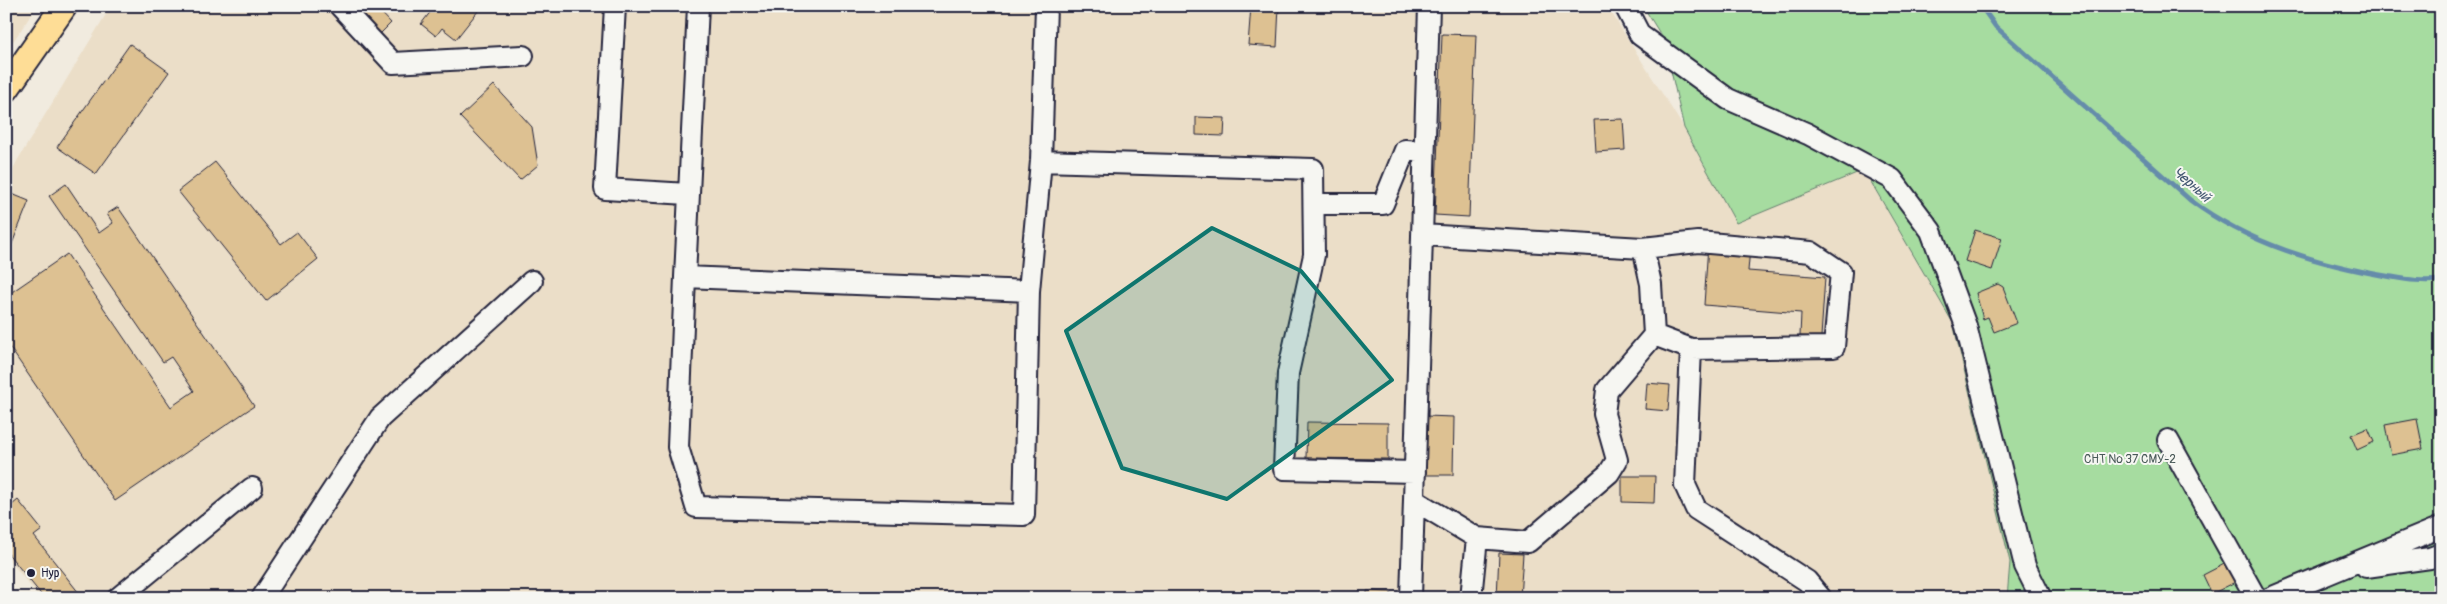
<svg xmlns="http://www.w3.org/2000/svg" width="2447" height="604" font-family="Pangolin,sans-serif">
  <rect width="100%" height="100%" fill="#f1ebdf"/>
  <filter id="ink" filterUnits="userSpaceOnUse"><feTurbulence type="fractalNoise" baseFrequency=".02" numOctaves="2"/><feDisplacementMap in="SourceGraphic" scale="10" xChannelSelector="R" yChannelSelector="G"/><feConvolveMatrix kernelMatrix="1 2 1 2 8 2 1 2 1" color-interpolation-filters="sRGB"/></filter>
  <g filter="url(#ink)">
    <path fill="#ebdec8" d="M6 6H37L6 52Z
      M111 6H1607L1684 128 1736 222 1864 170 1953 323 2010 562 2007 598H40L6 556V185L17 161Z"/>
    <path fill="#a6dca0" stroke="#647f6e" d="M1643 6H2441V598H2007L2010 562 1953 323 1864 170 1736 223 1684 128 1664 40Z"/>
    <g fill="none" stroke-linecap="round" stroke-linejoin="round">
      <path stroke="#658caa" stroke-width="5" d="M1981 6 1996 27 2190 200C2249 244 2320 265 2392 277 2409 280 2423 282 2441 280"/>
    </g>
    <path fill="#ddc192" stroke="#22223b" d="M348 6H375L391 23 377 37Z
      M435 6H482L456 39 442 28 436 36 421 24Z
      M1251 6H1279L1277 47 1248 45Z
      M1442 34 1476 35 1469 217 1435 215Z
      M130 44 169 72 96 174 57 147Z
      M494 85 532 127 538 165 520 180 460 117Z
      M1196 117 1225 118 1224 136 1196 135Z
      M1623 119 1625 150 1596 152 1594 120Z
      M215 162 281 244 297 232 318 259 266 301 178 191Z
      M66 184 99 233 113 223 107 214 118 207 254 406 115 501 6 342V296L67 254 171 407 194 391 171 357 163 362 49 196Z
      M7 192 29 201 8 254 6 253Z
      M1975 230 2002 238 1992 270 1965 261Z
      M1708 245 1750 248 1748 271 1825 277 1821 337 1800 336 1801 313 1704 305Z
      M1998 284 2003 287 2017 323 1994 332 1988 317 1983 319 1976 293Z
      M1647 383 1670 385 1668 411 1645 409Z
      M1425 416 1454 417 1453 475H1424Z
      M2417 419 2423 449 2391 455 2385 425Z
      M1307 422 1388 423V459L1306 458Z
      M2368 428 2374 442 2357 450 2351 435Z
      M1622 476H1655L1654 503 1622 502Z
      M18 500 42 530 34 536 83 598H44L6 551V510Z
      M1499 553 1523 554 1520 598H1497Z
      M2232 560 2241 579 2212 594 2203 575Z
      M1367 591 1391 592V598H1367Z"/>
    <g fill="none" stroke-linecap="round" stroke-linejoin="round">
      <defs>
        <path id="minor" d="M340 6 393 63 523 56
          M615 6 605 189 688 194
          M698 6 685 277 1029 291 1041 161 1046 6
          M1625 6 1640 35 1728 99 1808 134 1892 179 1931 231 1966 326 2025 566 2041 598
          M1041 161 1313 169 1314 255 1288 373 1284 469 1415 472
          M1314 204H1383L1405 150 1424 151
          M1422 235 1643 248 1698 242 1811 252 1841 272 1834 347 1691 349
          M685 277 678 447 696 507 1024 515 1029 291
          M1654 335 1691 349 1685 485 1696 509 1807 581 1821 598
          M2168 440 2256 598
          M1414 500 1477 538 1528 542 1609 473 1617 460 1604 414 1607 390 1654 335 1651 284 1643 248
          M2366 567 2430 558 2441 554
          M118 598 252 488
          M262 598 380 418 532 281
          M1411 598 1429 6
          M1471 598 1477 538
          M2270 598 2441 527"/>
        <path id="major" d="M6 89 64 6"/>
      </defs>
      <use href="#minor" stroke="#22223b" stroke-width="24"/>
      <use href="#major" stroke="#22223b" stroke-width="29"/>
      <use href="#minor" stroke="#f6f6f2" stroke-width="20"/>
      <use href="#major" stroke="#fedd96" stroke-width="25"/>
    </g>
  </g>
  <path fill="#0f766e" fill-opacity="0.2" stroke="#0f766e" stroke-width="4" stroke-linejoin="round" d="M1212 228 1301 271 1392 380 1227 499 1122 468 1066 331Z"/>
  <circle fill="#22223b" stroke="#f6f6f2" stroke-width="2" cx="31" cy="573" r="5"/>
  <g text-anchor="middle" stroke-width="4" stroke-linejoin="round" paint-order="stroke">
    <g font-size="12" fill="#4a5a59" stroke="#f6f6f2">
      <text x="2130" y="463">СНТ № 37 СМУ-2</text>
    </g>
    <g font-size="12" fill="#22223b" stroke="#f6f6f2" text-anchor="start">
      <text x="41" y="577">Нур</text>
    </g>
    <g font-size="14" font-style="italic" fill="#445772" stroke="#f6f6f2">
      <text transform="translate(2192 184) rotate(41)" y="5">Черный</text>
    </g>
  </g>
  <rect width="2447" height="604" fill="none" stroke="#f6f6f2" stroke-width="25"/>
  <rect x="12" y="12" width="2422" height="579" fill="none" stroke="#22223b" stroke-width="2" filter="url(#ink)"/>
</svg>
